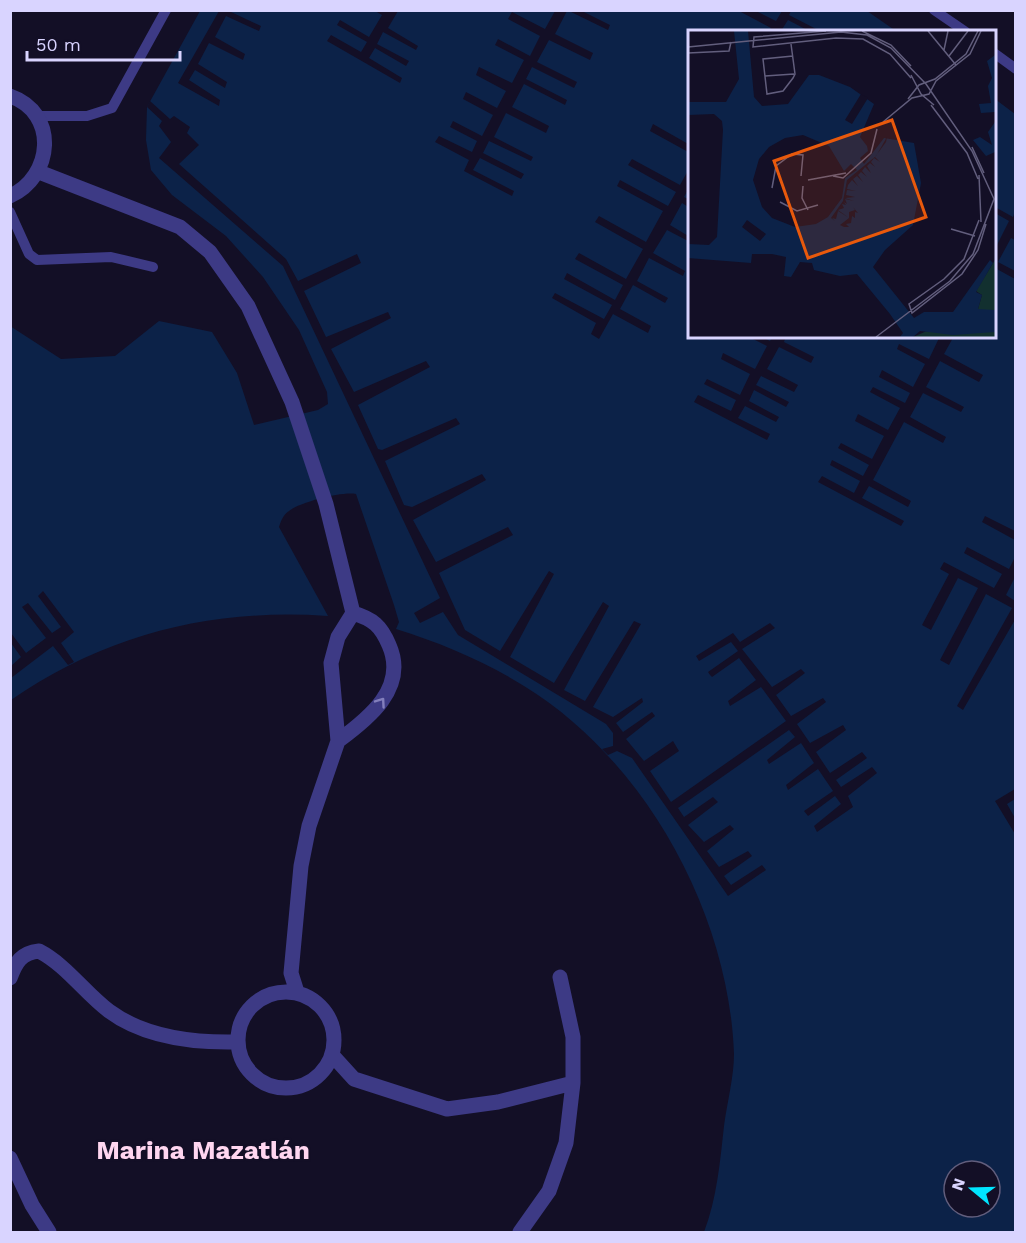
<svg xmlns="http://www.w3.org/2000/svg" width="1026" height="1243" font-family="'Work Sans',sans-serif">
  <rect width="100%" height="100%" fill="#130f26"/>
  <path fill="#0c2248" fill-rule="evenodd" d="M200 11H867L896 31 690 32V336H994L995 99 1015 114V1232H704C717 1198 720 1162 724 1126 727 1103 734 1077 734 1054 729 913 645 760 524 686 484 661 441 643 396 629L399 622 394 605 356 494C343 491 300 502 289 511 283 515 281 521 279 527L328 616C211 608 107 634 11 700L10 326 61 359 115 356 159 321 212 332 237 373 254 425 318 410 328 404 327 392 299 330 263 277 226 236 172 195 151 170 146 140 147 107ZM954 1171H990V1207H954Z"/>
  <path fill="#130f26" d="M219 11H229L261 26 259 31 226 16 215 37 245 54 243 60 209 43 198 64 227 82 225 88 195 70 189 80 220 100 219 106 178 83Z
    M375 11H398L388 28 418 46 416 50 383 32 377 44 409 61 406 66 375 48 369 58 402 78 400 83 327 41 331 35 361 52 367 42 337 25 340 20 369 37 382 15Z
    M555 11H567L555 34 593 53 590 60 549 40 537 62 577 82 574 88 532 67 526 79 567 100 565 105 524 84 512 107 549 126 546 133 506 113 494 137 533 157 531 161 489 141 483 153 524 174 521 179 480 158 473 170 514 191 512 196 464 171 469 160 435 142 439 136 472 152 477 141 450 127 453 121 482 136 493 115 463 99 466 92 497 108 506 91 476 75 479 67 512 83 524 60 495 45 498 39 530 56 540 36 508 19 512 12 545 29Z
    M569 11H582L610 25 608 30Z
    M739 11H756L776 21 782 11H791L789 15 820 31H809L788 20 781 31H769L771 28Z
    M150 101 170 119 174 116 190 127 187 133 199 145 179 164 286 259 298 281 357 254 361 263 304 291 326 337 388 312 391 318 331 349 354 392 426 361 430 367 358 405 378 449 382 450 456 418 460 424 385 461 404 505 412 507 482 474 486 480 413 520 436 562 508 527 513 535 439 573 465 630 500 651 549 571 554 574 510 657 554 683 603 602 609 606 564 690 585 701 634 621 641 624 593 707 613 717 642 698 643 702 616 723 623 732 652 712 655 716 626 739 644 761 673 741 679 751 650 771 671 802 786 721 761 687 730 706 728 701 756 680 739 658 712 677 710 675 708 672 738 651 731 642 699 661 696 656 733 633 740 642 770 623 775 628 742 649 772 687 801 669 805 673 776 695 791 716 823 698 826 702 797 724 810 743 843 725 846 730 816 752 830 773 862 752 867 758 836 780 841 787 872 767 877 773 848 796 853 807 817 832 814 826 841 804 835 796 808 816 804 811 833 791 818 769 788 790 786 785 814 763 801 743 769 764 767 760 795 737 789 730 678 808 684 817 713 797 718 802 688 825 704 842 730 825 734 829 707 851 719 867 748 851 752 856 724 876 731 885 762 865 766 870 728 896 632 758 617 751 608 755 602 749 613 746V733L606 724 458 635 443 612 420 623 414 613 440 598 283 266 159 158 171 142 159 126 162 121 147 107Z
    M653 124 690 145V153L650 131Z
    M632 159 680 185 690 167V186L684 197 690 200V208L682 203 670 225 690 237V242L667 230 653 253 685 271 683 276 649 258 637 281 668 298 665 303 633 285 620 309 651 326 648 333 613 314 599 339 591 334 596 323 552 298 555 293 604 319 612 305 564 279 567 273 615 300 623 285 575 259 579 253 626 279 643 249 595 222 599 216 646 242 663 211 617 186 620 180 668 206 676 192 628 165Z
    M995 207 1013 217 1015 212V240L1011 238 998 262 1015 271V279L995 268V249L1009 221 995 213Z
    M747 336H760L770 341 773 336H786L784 342 814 357 811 363 779 347 767 369 798 385 794 392 761 376 756 385 789 402 786 407 754 390 749 401 779 417 776 422 745 406 738 418 770 434 767 440 694 402 698 395 731 411 736 400 704 384 707 379 740 395 750 374 721 359 723 353 755 369 767 346Z
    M940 336H954L944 354 983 375 979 382 940 361 926 387 964 407 961 412 923 393 910 417 946 437 943 443 904 422 873 480 911 501 908 507 869 486 862 498 904 521 901 526 818 482 822 476 854 493 860 481 830 465 832 460 863 476 869 465 838 448 841 443 872 459 884 436 855 421 858 414 888 430 900 408 870 392 873 387 905 403 910 393 879 377 882 370 913 387 925 364 897 349 899 344 929 359Z
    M985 516 1015 531V540L982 522Z
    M967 547 1009 569 1015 557V577L1006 595 1015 601 1016 618 963 710 957 706 1012 608 986 594 949 665 940 660 978 588 958 578 931 630 922 625 949 574 940 569 944 562 994 588 1002 574 964 553Z
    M43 591 74 632 61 643 74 662 68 665 53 646 11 678V666L21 657 11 643V633L26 653 46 638 22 607 28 603 52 633 61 627 38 596Z
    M1015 789V799L1007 804 1015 818V834L995 801Z"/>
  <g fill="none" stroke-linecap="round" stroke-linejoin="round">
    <path stroke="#3d3a85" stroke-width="10" d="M934 10 966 32
      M994 53 1016 69
      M36 116H87L112 108 166 10
      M10 212 29 254 37 260 111 257 153 267"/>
    <path stroke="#3d3a85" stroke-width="15" d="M10 96C59 113 53 177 10 196
      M39 172 180 227 210 252 248 306 292 402 326 504 353 613 338 637 331 663 338 741 309 826 301 866 291 973 297 992
      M338 741C368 719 408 688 389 645 381 626 373 619 353 613
      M10 978C16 962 21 953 39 951 66 965 85 993 109 1011 144 1037 194 1043 237 1042
      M238 1040a48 48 0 1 1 96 0a48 48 0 1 1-96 0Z
      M334 1057 354 1079 447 1109 498 1102 573 1083
      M10 1158 32 1205 49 1232
      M520 1232 549 1191 566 1143 573 1083V1037L560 977"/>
  </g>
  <defs><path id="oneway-chevron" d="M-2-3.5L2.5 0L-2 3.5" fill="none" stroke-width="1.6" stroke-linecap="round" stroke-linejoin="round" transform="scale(1.5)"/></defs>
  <use stroke="#837fbc" href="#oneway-chevron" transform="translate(381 702) rotate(-55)"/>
  <g text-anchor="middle" stroke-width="5" stroke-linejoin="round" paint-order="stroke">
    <g font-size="26" font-weight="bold" fill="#ffd6f0" stroke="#130f26">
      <text x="203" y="1159">Marina Mazatlán</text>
    </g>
  </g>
  <g transform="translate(688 30)">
    <rect width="308" height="308" fill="#130f26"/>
    <path d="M307 230V307H225L290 279 294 265 288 261Z" fill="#12302f"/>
    <path d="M46 1H60L66 67 74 76 100 74 121 45H131L162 57 186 74 172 107 179 116 180 121 172 128 176 134 196 108 226 113 233 153 225 195 197 220 185 237 226 288 236 282H265L302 230 305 233 288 262 294 265 290 279 307 280V302L265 305 232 301 225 307H212L215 303 202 284 169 244 152 246 126 240 124 233 112 232 103 247 96 246 98 227 84 224H64L63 233 0 228V214L21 215 29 207 35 100 34 91 26 84 0 85V72H38L51 49ZM115 105 141 116 156 141 163 134 169 140 157 148 154 168 140 187 128 194 107 197 84 188 74 177 65 150 71 129 81 117 97 108ZM307 25V82L293 83 291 74 303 73 300 56 304 48 299 31ZM307 92V122L298 126 285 110 292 107 304 115 300 102Z" fill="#0c2248" fill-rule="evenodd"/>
    <path d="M173 64 180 68 164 94 157 90ZM199 107 198 112 187 127 192 132 186 128 183 132 187 137 182 133 179 136 183 143 177 137 174 141 179 147 173 142 170 145 175 152 169 146 165 149 170 156 164 150 160 155 159 159 168 161 159 160 158 165 167 167 157 168 166 171 157 169 159 174 156 172 158 175 154 174 156 178 150 180 161 188V182L167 180 165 177 170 183 167 182V188L164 186 163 193 158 194 161 197H156L152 195 161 188 150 181 148 189 144 188 147 191 143 188 155 171 159 150 188 126ZM59 190 78 204 72 211 54 197Z" fill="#130f26"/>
    <path fill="none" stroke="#625e7d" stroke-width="1.5" d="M138 1 66 7 65 17 148 8 175 9 202 24 223 48M174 1 203 15 223 36M240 1 268 35M103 14 107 44 105 48 95 61 79 64 75 29 105 26M0 17 153 2 179 5 203 18 238 54 284 121 306 169 285 224 262 251 188 307M256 20 260 1M0 23 41 21 43 12M261 26 280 1M223 45 233 64 246 75M77 46 106 44M220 69 231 55 247 49 278 24 290 1M243 75 279 123 290 149M195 92 224 68 241 64 248 51 282 24 293 1M284 117 296 143M291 145 293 192M145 146 155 148 183 123 189 99M120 150 158 143M115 156 114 168 120 180M84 158 88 136 104 124 115 125 113 146M92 172 109 181 130 175M291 190 276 229 256 249 221 274 224 283 274 244 290 220 298 194M263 199 287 206"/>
    <path fill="#e8590c" fill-opacity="0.15" stroke="#e8590c" stroke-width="3" d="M204 90 238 187 120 228 86 131Z"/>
    <rect width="308" height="308" fill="none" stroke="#d9d4ff" stroke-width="3"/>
  </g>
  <rect width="1026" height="1243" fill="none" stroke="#d9d4ff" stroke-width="24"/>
  <g transform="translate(972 1189) rotate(289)"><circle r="28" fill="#130f26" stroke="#625e7d" stroke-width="1.5"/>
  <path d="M0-4.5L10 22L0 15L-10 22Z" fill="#00e5ff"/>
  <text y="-9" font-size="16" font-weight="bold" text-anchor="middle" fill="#d9d4ff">N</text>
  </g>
  <path d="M27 51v9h153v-9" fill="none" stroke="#d9d4ff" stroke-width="3"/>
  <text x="36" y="51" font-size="18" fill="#d9d4ff" stroke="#130f26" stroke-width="4.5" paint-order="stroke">50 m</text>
</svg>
